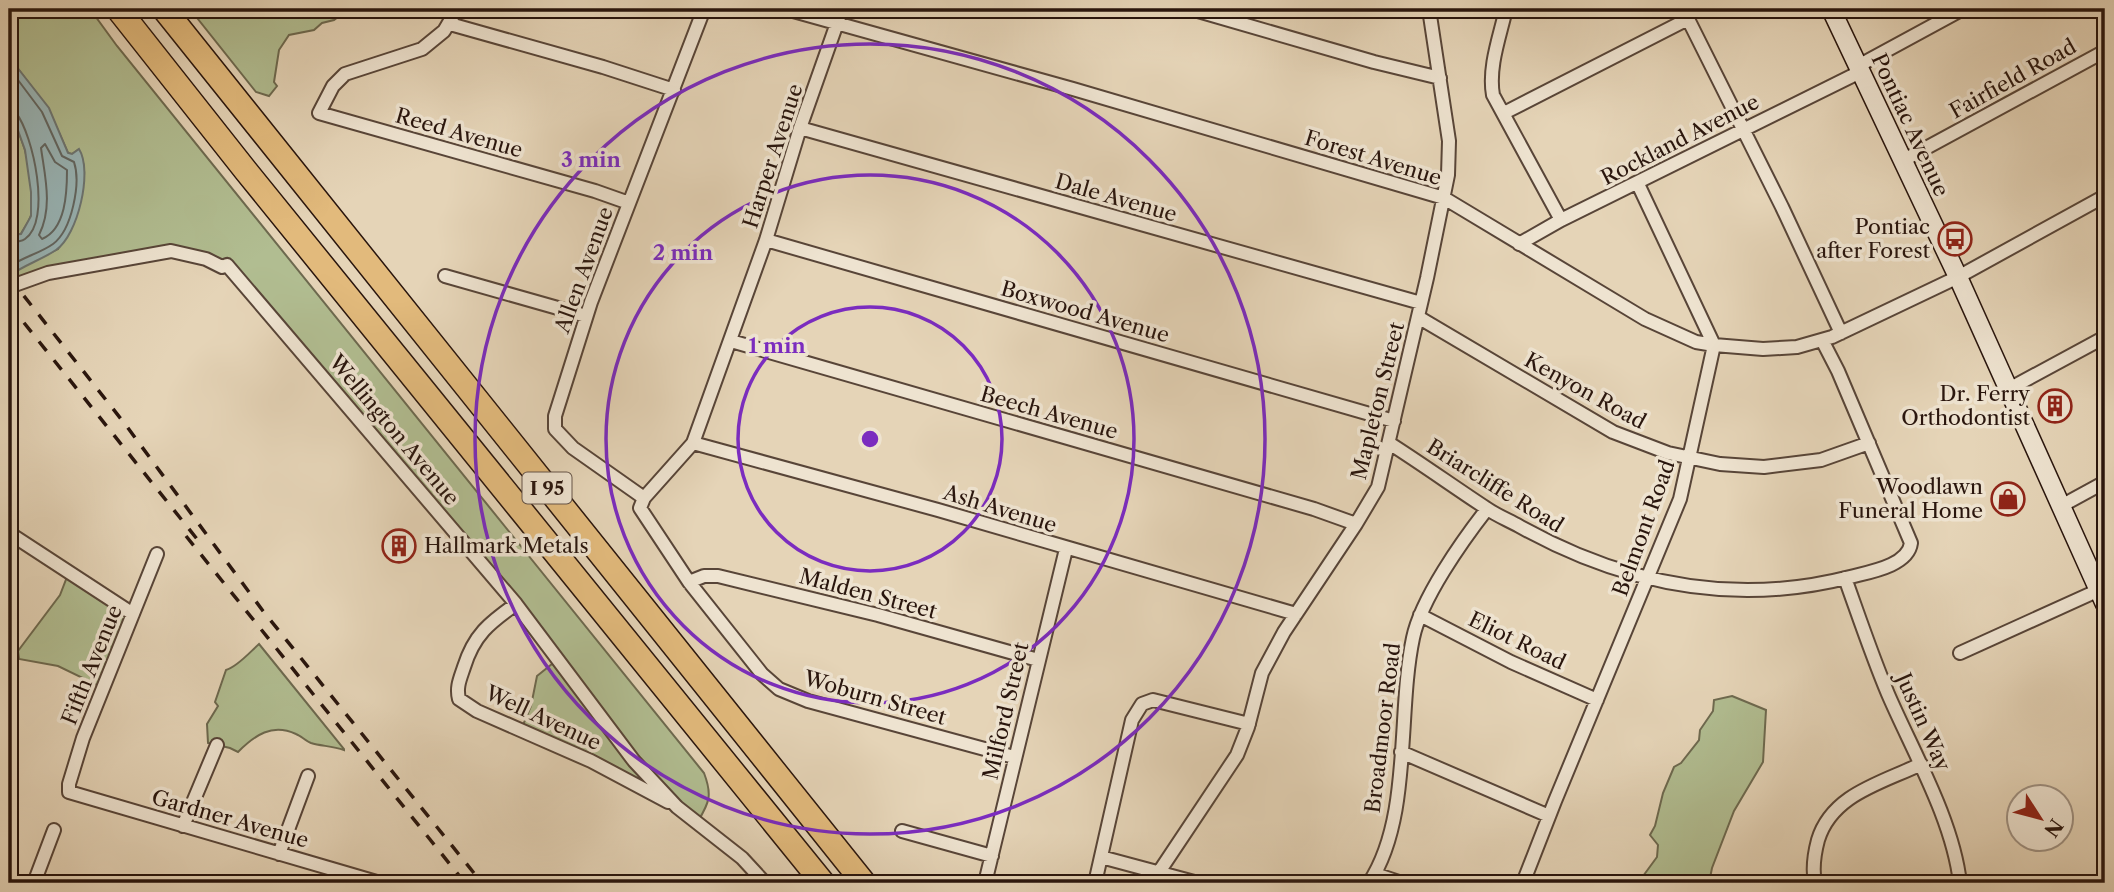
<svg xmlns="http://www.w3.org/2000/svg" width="2114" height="892" font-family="'Libre Caslon Text',serif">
  <rect width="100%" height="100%" fill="#e5d4b7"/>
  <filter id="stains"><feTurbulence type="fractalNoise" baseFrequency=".00286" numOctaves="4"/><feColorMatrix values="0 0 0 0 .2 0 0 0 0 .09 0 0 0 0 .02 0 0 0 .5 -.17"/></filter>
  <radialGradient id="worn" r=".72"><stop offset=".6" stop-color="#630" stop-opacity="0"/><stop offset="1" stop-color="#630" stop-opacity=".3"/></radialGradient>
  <path fill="#b1bd91" stroke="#6d694f" stroke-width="2" d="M9 9H90L117 46 704 773C712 794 710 802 698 821L523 725 531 706 537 676 558 659 224 268 169 253 11 285 9 276 22 266 58 249C70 223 96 177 78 150L72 154 68 153 48 108 9 57Z
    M190 9H388L358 17 343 13 334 20 322 23 314 30 289 35 279 50 274 82 277 86 269 96 256 92Z
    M9 115C26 139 36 186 31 215 30 221 24 228 21 234L9 235Z
    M67 577 132 613 99 686 58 666 19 659 18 651 60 595Z
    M259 644 344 749V750C332 746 321 746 311 743 306 741 301 736 296 734 272 723 255 735 238 752L230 748 208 743 207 724 218 706 215 702 226 670C237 667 250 652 259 644Z
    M1732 696 1766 710 1763 762 1734 811 1712 868 1709 883H1638L1657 857 1658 845 1650 835 1655 826 1663 793 1674 767 1681 763 1699 740 1700 730 1713 711 1714 700Z"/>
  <path fill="#99b6b8" stroke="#6c7674" stroke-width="2" d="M9 57 49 108 68 153 72 154 79 149C93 171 78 235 56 250 41 260 24 265 9 276V237L10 235 21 234 31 216V192L25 150 16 125 9 115Z"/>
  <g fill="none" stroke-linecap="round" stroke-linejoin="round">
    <path stroke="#616662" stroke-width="2" d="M9 68 42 112 62 156 74 162C81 183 72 230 53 244 39 254 22 257 9 267
      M9 112 16 113C33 134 52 221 25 239 21 242 14 242 9 242
      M45 144 55 162 67 170C67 192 66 229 42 239L39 235C53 207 45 177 41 148Z"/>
    <defs>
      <path id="minor" d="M457 9 444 31 422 49 345 74 333 86 319 113 595 191 629 203
        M786 9 1073 89 1444 198 1645 319 1696 342 1714 345 1763 349 1797 347 1832 337 1958 277 2105 196
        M842 9 800 128 766 240 693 443 644 498 640 508 689 582 762 674 779 689 808 701 1014 757
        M1191 9 1374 62 1440 78
        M1506 9C1500 36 1488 67 1493 95L1561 220
        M1683 9 1782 207 1841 333
        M450 24 603 67 674 90
        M1858 66 1963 9
        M1504 113 1688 19
        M800 128 1421 303
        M1902 161 2105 51
        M766 240 1394 421
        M1519 244 1561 220 1860 72
        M445 276 586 316
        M9 287 48 273 171 251 206 259 222 267 227 265 516 604 634 761 677 807 742 858 765 883
        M1418 317 1613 432 1668 453 1720 464 1764 467 1821 460 1869 443
        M731 341 1314 509 1356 524
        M2007 390 2105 337
        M693 443 938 510 1296 614
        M1389 443C1422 464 1454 487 1486 508 1496 515 1508 520 1519 526 1623 584 1733 607 1850 577 1869 572 1908 566 1911 543L1838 371 1822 340
        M644 498 573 448 555 429V416L591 302 704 9
        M2061 506 2105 482
        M9 533 133 614
        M157 554 83 738 69 784V792L380 883
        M1845 578C1859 617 1872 656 1888 694 1913 752 1953 820 1960 883
        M689 582 704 576H718L878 615 1038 660
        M516 604C489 623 474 635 464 667 460 679 456 687 459 699L477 711 591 761 668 802
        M1420 615 1511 662 1597 700
        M1960 653 2099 590
        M1401 752 1549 816
        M183 826 217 745
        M902 831 992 856
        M279 854 308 776
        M1101 857 1198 883
        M1159 872 1237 755 1248 727 1262 673 1284 632 1356 524 1378 487 1427 278 1448 175 1449 141 1429 9
        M1375 874 1402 883
        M34 883 54 830
        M985 883 1066 549
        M1095 883 1132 720 1142 704 1153 700 1249 724
        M1369 883C1412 818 1397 713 1413 638 1421 599 1462 541 1487 509
        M1523 883 1555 801 1680 499 1714 345 1638 184
        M1815 883C1812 868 1814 855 1818 840 1832 794 1882 783 1921 764"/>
      <path id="secondary" d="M1831 9 1958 277 2105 604"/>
      <path id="motorway" d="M118 9 246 171 823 883
        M164 9 864 883"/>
    </defs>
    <use href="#minor" stroke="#584538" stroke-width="16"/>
    <use href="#secondary" stroke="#29150d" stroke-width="21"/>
    <use href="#motorway" stroke="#29150d" stroke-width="26"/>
    <use href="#minor" stroke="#eee3d0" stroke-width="12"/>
    <use href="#secondary" stroke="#eee3d0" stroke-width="18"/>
    <use href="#motorway" stroke="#e2ba7c" stroke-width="23"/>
    <path stroke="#29150d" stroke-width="3.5" stroke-dasharray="12 12" stroke-linecap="butt" d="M9 277 125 424 263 611 482 883
      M9 304 197 539
      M186 536 465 883"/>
  </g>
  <g fill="none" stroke="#7b2cbf" stroke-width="3.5">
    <circle cx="870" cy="439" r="132"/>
    <circle cx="870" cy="439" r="264"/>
    <circle cx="870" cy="439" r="395"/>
  </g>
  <defs>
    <symbol id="bus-ring" viewBox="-11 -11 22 22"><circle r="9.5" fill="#eee3d0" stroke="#8f2418" stroke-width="1.5"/><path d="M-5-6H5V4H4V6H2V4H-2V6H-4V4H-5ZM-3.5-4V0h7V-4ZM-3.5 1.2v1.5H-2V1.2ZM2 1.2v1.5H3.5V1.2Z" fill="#8f2418"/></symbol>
    <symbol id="building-ring" viewBox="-11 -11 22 22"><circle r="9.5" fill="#eee3d0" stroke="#8f2418" stroke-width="1.5"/><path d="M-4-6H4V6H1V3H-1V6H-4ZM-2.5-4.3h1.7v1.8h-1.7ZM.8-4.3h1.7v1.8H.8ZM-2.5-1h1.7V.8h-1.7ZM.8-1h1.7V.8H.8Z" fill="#8f2418"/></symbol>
    <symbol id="shop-ring" viewBox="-11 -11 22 22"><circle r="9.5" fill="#eee3d0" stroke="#8f2418" stroke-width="1.5"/><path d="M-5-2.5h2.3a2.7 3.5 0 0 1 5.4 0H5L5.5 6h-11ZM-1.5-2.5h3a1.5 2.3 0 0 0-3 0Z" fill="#8f2418"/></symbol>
  </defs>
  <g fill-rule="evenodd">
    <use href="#bus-ring" x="1936" y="220" width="38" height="38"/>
    <use href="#building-ring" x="2036" y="387" width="38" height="38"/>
    <use href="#shop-ring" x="1989" y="480" width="38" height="38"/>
    <use href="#building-ring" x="380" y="527" width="38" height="38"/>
  </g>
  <g text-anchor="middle" stroke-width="7" stroke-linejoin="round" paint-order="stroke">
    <rect fill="#eee3d0" stroke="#645348" stroke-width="2" x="522.5" y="472.5" width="49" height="31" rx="5"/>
    <g font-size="19" font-weight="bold" fill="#29150d">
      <text x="547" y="495">I 95</text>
    </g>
    <g font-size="21" fill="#29150d" stroke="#eee3d0">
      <text transform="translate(2013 79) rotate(-29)" y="7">Fairfield Road</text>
      <text transform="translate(1910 125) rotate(65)" y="7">Pontiac Avenue</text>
      <text transform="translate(459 133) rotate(16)" y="7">Reed Avenue</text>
      <text transform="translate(1680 140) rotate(-27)" y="7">Rockland Avenue</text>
      <text transform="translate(773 156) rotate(-72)" y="7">Harper Avenue</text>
      <text transform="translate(1373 158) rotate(17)" y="7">Forest Avenue</text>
      <text transform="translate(1116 198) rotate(16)" y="7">Dale Avenue</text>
      <text transform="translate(584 270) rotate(-70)" y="7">Allen Avenue</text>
      <text transform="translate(1085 312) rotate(16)" y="7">Boxwood Avenue</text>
      <text transform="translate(1585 391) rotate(29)" y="7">Kenyon Road</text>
      <text transform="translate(1378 401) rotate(-76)" y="7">Mapleton Street</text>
      <text transform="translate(1049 413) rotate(16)" y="7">Beech Avenue</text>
      <text transform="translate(394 430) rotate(50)" y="7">Wellington Avenue</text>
      <text transform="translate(1495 486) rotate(32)" y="7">Briarcliffe Road</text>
      <text transform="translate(1000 509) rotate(17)" y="7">Ash Avenue</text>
      <text transform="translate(1644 528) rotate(-70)" y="7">Belmont Road</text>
      <text transform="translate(868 594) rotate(15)" y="7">Malden Street</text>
      <text transform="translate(1517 641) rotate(26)" y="7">Eliot Road</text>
      <text transform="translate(92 665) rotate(-68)" y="7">Fifth Avenue</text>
      <text transform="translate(875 698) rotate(16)" y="7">Woburn Street</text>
      <text transform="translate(1006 711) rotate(-77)" y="7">Milford Street</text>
      <text transform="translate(543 718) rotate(25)" y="7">Well Avenue</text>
      <text transform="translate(1923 722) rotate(66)" y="7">Justin Way</text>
      <text transform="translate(1383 728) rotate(-83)" y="7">Broadmoor Road</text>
      <text transform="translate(230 819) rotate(16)" y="7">Gardner Avenue</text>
    </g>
    <g font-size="21" fill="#29150d" stroke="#eee3d0" text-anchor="end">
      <text x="1930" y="234">Pontiac<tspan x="1930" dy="24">after Forest</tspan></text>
      <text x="2030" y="401">Dr. Ferry<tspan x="2030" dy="24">Orthodontist</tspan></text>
      <text x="1983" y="494">Woodlawn<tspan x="1983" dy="24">Funeral Home</tspan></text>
      <text x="424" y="553" text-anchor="start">Hallmark Metals</text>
    </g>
  </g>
  <circle cx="870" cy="439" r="10" fill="#7b2cbf" stroke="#eee3d0" stroke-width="3.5"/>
  <g font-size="21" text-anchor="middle" font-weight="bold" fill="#7b2cbf" stroke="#eee3d0" stroke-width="7" stroke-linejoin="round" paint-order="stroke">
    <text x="591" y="167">3 min</text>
    <text x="683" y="260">2 min</text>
    <text x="777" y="353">1 min</text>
  </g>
  <rect width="2114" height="892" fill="none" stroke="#e5d4b7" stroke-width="35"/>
  <rect x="10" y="10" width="2093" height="871" fill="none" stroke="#29150d" stroke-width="3.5"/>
  <rect x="18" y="18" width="2079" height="857" fill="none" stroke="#29150d" stroke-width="2"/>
  <g transform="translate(2040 818) rotate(126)"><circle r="33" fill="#eee3d0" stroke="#9f9182" stroke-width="2"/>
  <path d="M0-5L12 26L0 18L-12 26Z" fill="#8f2418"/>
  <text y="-10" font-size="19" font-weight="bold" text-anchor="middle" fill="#29150d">N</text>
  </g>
  <rect width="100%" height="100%" filter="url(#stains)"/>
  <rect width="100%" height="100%" fill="url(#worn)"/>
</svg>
